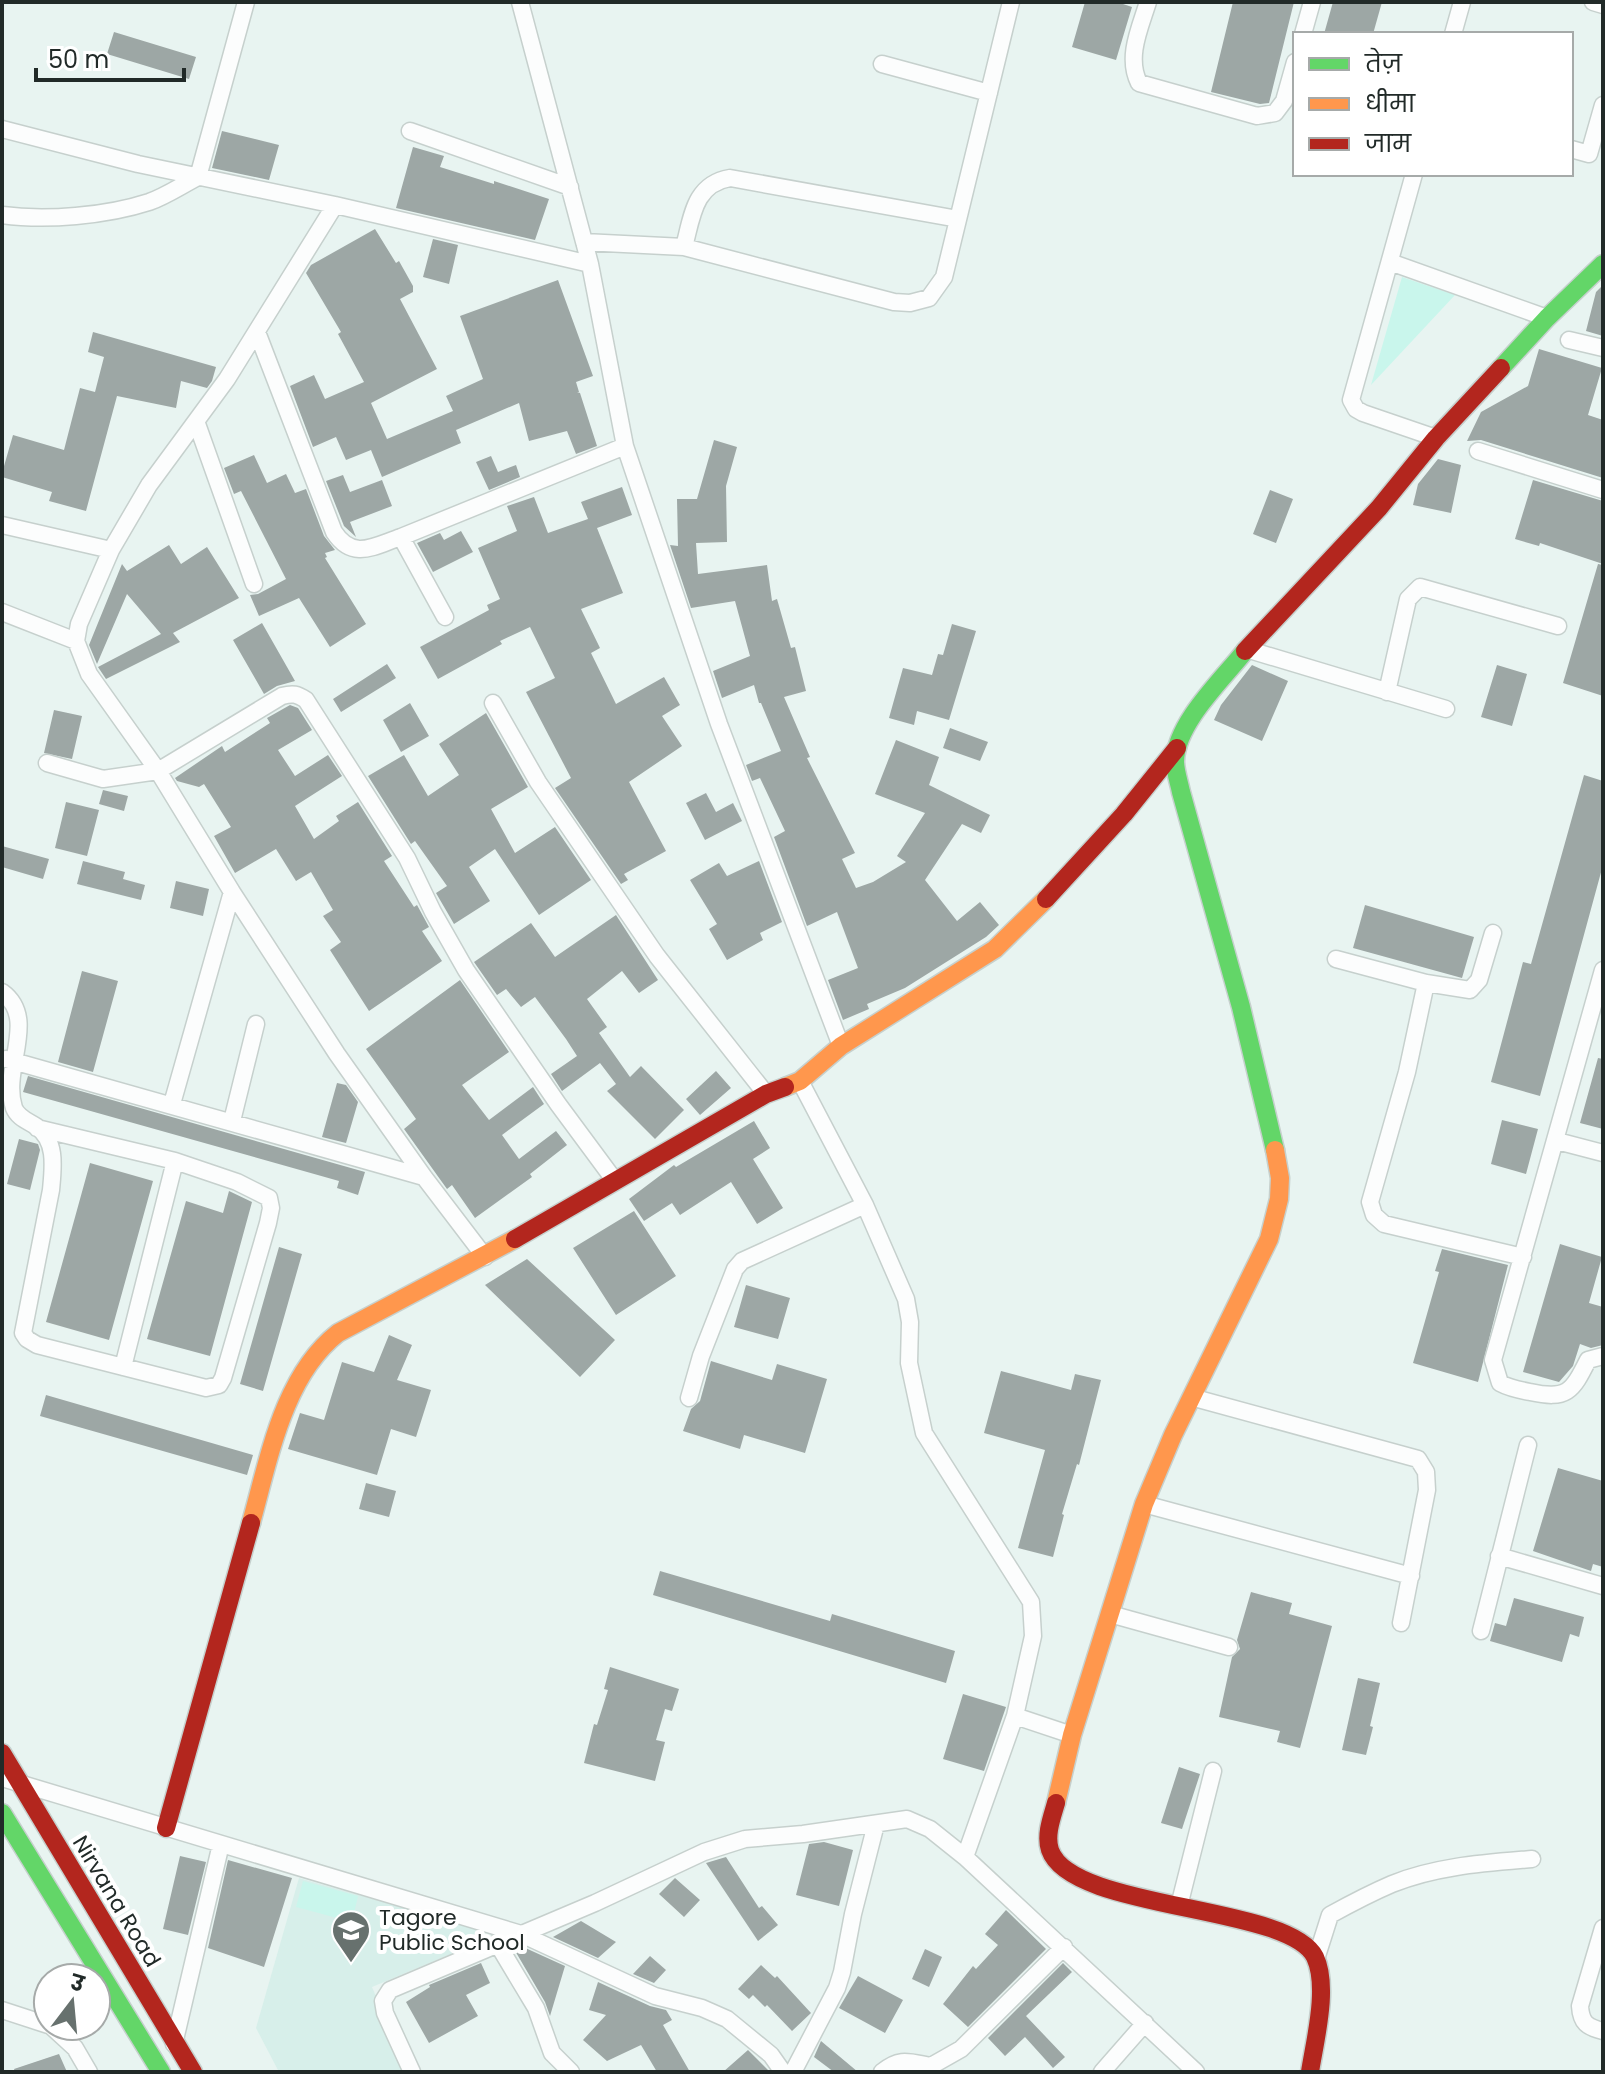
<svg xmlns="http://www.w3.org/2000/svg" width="1605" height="2074" font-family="Poppins,'Noto Sans Devanagari',sans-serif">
  <rect width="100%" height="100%" fill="#e8f4f1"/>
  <path fill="#d7efea" d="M299 1878 485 1931 482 1941 372 1987 408 2072H279L256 2028Z"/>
  <path fill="#c9f6ec" d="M1402 277 1455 295 1371 385Z
    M303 1881 358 1896 352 1922 296 1907Z"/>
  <path fill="#9da7a5" d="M1085 2H1117L1132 7 1116 60 1072 47Z
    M1233 2H1294L1269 103 1260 104 1211 92Z
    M1333 2H1382L1373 34H1324Z
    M114 32 196 57 189 79 107 54Z
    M222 131 279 145 269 180 212 168Z
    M413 147 444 156 440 167 494 184V181L549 199 535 240 396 208Z
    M375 229 396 263 399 261 413 286V292L400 299 437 369 371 403 387 439 453 411 446 396 483 379 460 316 558 280 593 376 576 382 579 392H577L580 393 597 446 576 454 567 431 529 441 519 403 456 430 461 443 382 477 371 450 346 460 336 437 313 447 290 386 314 375 325 399 364 382 338 334 341 332 306 273 311 265Z
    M433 239 458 245 449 284 423 277Z
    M1601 287H1603V336L1586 331 1596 292Z
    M93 332 216 367 212 381 207 388 181 381 176 408 117 396 86 511 49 501 52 492 2 477V473L13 435 64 450 80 388 95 392 104 357 88 352Z
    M1539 349 1602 368 1588 415 1603 420V478L1481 440 1467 441 1481 412 1528 386Z
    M714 440 737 447 726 486 727 542 696 543 698 574 767 565 772 601 777 599 791 648 795 647 806 691 784 697 810 757 807 758 855 853 842 859 856 888 873 882 906 862 897 856 925 813 875 794 896 740 939 757 929 785 990 815 981 833 962 824 925 880 957 921 980 902 999 925 986 937 905 988 867 1004 869 1009 843 1020 828 980 858 968 837 912 807 926 774 837 785 831 760 778 752 781 746 765 781 751 761 703H759L754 685 722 698 713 671 750 656 735 601 691 608 670 545 678 546 677 499H697Z
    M254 455 267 483 286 474 295 493 306 489 324 536 335 550 325 553 327 557 325 558 366 624 330 647 299 598 259 616 250 595 258 594 286 579 241 491 234 494 224 468Z
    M491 456 498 472 516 465 520 477 489 490 476 462Z
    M1438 459 1461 465 1451 513 1413 505 1418 484Z
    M343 475 350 492 382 480 392 506 350 522 356 537 344 526 326 481Z
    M1533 480 1603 501V564L1540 543 1539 546 1515 539Z
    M622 487 632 515 597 528 623 593 581 609 600 648 591 653 616 704 664 677 680 705 662 716 682 746 629 782 666 851 624 874 628 880 621 884 555 788 571 778 526 692 555 678 530 627 500 641 502 644 438 679 420 647 489 610 487 605 500 599 478 548 517 531 507 506 534 497 548 533 588 519 581 502Z
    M1270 490 1293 499 1276 543 1253 534Z
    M461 531 473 552 433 572 417 543 440 533 444 540Z
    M169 545 181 564 207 547 239 598 173 633 180 642 106 679 98 667 161 634 127 594 97 664 89 645 122 564 127 571Z
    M1598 564 1603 565V696L1563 683Z
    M262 623 295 681 277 686 264 694 233 640Z
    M952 624 976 631 949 720 917 711 914 725 889 718 903 668 932 675 938 654 943 655Z
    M387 664 396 678 341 712 333 699Z
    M1252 665 1288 681 1262 741 1214 720 1221 705Z
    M1497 665 1527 674 1512 726 1481 717Z
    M410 703 429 736 401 752 383 720Z
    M290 705 298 708 312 730 278 750 295 776 328 755 342 776 295 806 314 839 339 821 336 816 358 802 392 856 384 861 414 907 417 905 429 927 422 931 442 961 369 1011 330 950 341 942 323 916 333 910 311 872 296 881 276 849 235 873 214 836 231 827 204 784 199 787 177 781 175 778 222 746 225 752 270 723 267 718Z
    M54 710 82 716 72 759 44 753Z
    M486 713 528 787 491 809 515 853 555 827 591 880 539 915 495 849 469 867 490 901 454 924 436 893 447 886 415 841 411 844 368 776 404 755 428 796 459 775 439 744Z
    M950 728 988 742 980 761 943 748Z
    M1584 775 1603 781V865L1540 1096 1491 1082 1523 962 1531 964Z
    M103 790 128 796 124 811 99 804Z
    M706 793 716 812 733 803 742 821 705 840 686 803Z
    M66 802 99 810 87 856 55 848Z
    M2 846 49 859 43 879 2 867Z
    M83 861 125 872 123 879 145 885 141 900 77 884Z
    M759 861 782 922 760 933 763 940 727 960 709 929 717 924 690 880 719 863 727 876Z
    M176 881 209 889 203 916 170 908Z
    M1365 905 1474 937 1462 978 1353 948Z
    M616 915 658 980 639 993 622 971 587 999 607 1027 599 1033 630 1077 641 1066 684 1110 655 1139 607 1091 616 1084 600 1063 562 1091 551 1074 577 1056 566 1039 535 997 521 1007 506 989 497 995 474 962 531 923 555 957Z
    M82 971 118 981 93 1072 58 1062Z
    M460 980 509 1052 462 1085 489 1120 533 1087 544 1104 502 1135 519 1159 556 1131 567 1145 530 1174 532 1177 475 1218 452 1185 447 1189 404 1129 416 1119 366 1049Z
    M1598 1058 1603 1059V1129L1580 1123Z
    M716 1071 731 1088 700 1115 686 1099Z
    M28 1076 365 1172 358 1195 337 1188 339 1181 23 1092Z
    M337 1083 346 1085 358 1102 346 1143 322 1137Z
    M1502 1120 1538 1129 1526 1174 1491 1164Z
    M754 1121 770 1148 753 1159 783 1208 757 1224 731 1182 680 1215 672 1203 644 1221 629 1199 674 1165 676 1167Z
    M19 1139 38 1144 40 1150 30 1190 7 1184Z
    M90 1163 153 1181 109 1340 46 1322Z
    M229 1191 252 1202 210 1356 147 1339 186 1201 223 1213Z
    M634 1211 676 1276 616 1315 573 1248Z
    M1560 1244 1602 1257 1589 1303 1603 1307V1345L1591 1348 1580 1344 1573 1366 1559 1382 1523 1372Z
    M279 1247 302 1254 263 1391 240 1384Z
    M1442 1249 1508 1265 1478 1382 1413 1363 1439 1272 1435 1271Z
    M527 1259 615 1340 580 1377 485 1285Z
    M746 1285 790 1298 778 1339 734 1327Z
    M389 1335 412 1345 397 1380 431 1390 416 1437 391 1429 377 1475 288 1449 300 1413 324 1420 342 1362 374 1372Z
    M711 1361 772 1380 777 1364 827 1379 805 1453 744 1435 740 1449 683 1431 691 1409 700 1401Z
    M1001 1371 1071 1390 1075 1374 1101 1380 1079 1465 1077 1464 1062 1514 1064 1515 1053 1557 1018 1548 1045 1450 984 1433Z
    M46 1395 253 1455 247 1475 40 1416Z
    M1558 1468 1603 1481V1567L1593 1564 1591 1571 1533 1551Z
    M366 1483 396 1491 389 1517 359 1509Z
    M660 1571 830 1621 832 1614 955 1651 946 1683 653 1595Z
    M1251 1592 1292 1603 1289 1614 1332 1626 1300 1748 1277 1742 1280 1731 1219 1717 1232 1657 1240 1649 1237 1640Z
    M1514 1598 1584 1617 1579 1637 1570 1634 1562 1662 1490 1641 1495 1623 1506 1626Z
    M610 1667 679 1689 672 1711 665 1709 656 1740 665 1742 655 1781 584 1763 594 1724 597 1725 608 1690 604 1689Z
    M1358 1678 1380 1683 1370 1726 1373 1727 1366 1755 1342 1750Z
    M963 1694 1006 1707 984 1771 943 1759Z
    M1179 1767 1200 1774 1182 1829 1161 1823Z
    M824 1842 853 1850 839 1906 796 1895 809 1844Z
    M180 1856 206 1862 188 1935 163 1929Z
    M726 1857 759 1908 762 1906 778 1925 758 1941 706 1863Z
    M228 1860 292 1878 264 1967 208 1948Z
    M675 1878 700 1900 684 1917 659 1894Z
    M1006 1910 1046 1949 968 2027 943 2004 973 1966 976 1969 998 1945 985 1934Z
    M581 1921 616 1942 598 1958 553 1937Z
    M521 1946 565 1966 550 2016 545 2002 514 1949Z
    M925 1949 942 1957 929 1987 912 1979Z
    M650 1956 666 1970 654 1983 633 1974Z
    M481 1963 490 1983 466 1995 478 2016 429 2043 406 2002 430 1987 429 1985Z
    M1063 1963 1072 1972 1026 2016 1065 2057 1053 2068 1025 2037 1005 2056 988 2038Z
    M761 1965 775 1978 777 1976 811 2013 792 2031 767 2005 765 2007 753 1995 749 1999 738 1989Z
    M858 1976 903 2000 885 2033 839 2008Z
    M598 1982 650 2006 666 2010 672 2020 663 2025 690 2072H657L641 2045 607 2061 583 2040 606 2015 589 2010Z
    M821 2041 858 2072H834L814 2057Z
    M748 2050 770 2072H723Z
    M59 2054 67 2072H15L14 2069Z"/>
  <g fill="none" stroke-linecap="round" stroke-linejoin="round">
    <defs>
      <path id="street" d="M520 2 590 264 625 446 719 724 841 1046
        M1148 2C1140 28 1126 57 1139 83L1257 116 1275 113 1284 101 1295 62
        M1593 2 1603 5
        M1303 34 1312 2
        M1453 34 1462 2
        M882 64 989 93
        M2 129 138 164 335 205 590 264
        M410 131 570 187
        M1571 149 1589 154 1603 105
        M1414 174 1351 400 1356 409 1363 413 1436 438
        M335 205 227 379 149 485 111 550 79 624 76 641 89 674 158 771 232 892 337 1054 424 1177 485 1257
        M2 215C46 221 106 216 149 202 166 196 182 185 198 177L246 2
        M584 242 684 247 894 302 910 303 929 298 944 277 1011 2
        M684 247C692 217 694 184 730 178L958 219
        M1390 262 1547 318
        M257 332 334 532C353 561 374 546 401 537L625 446
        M1569 340 1603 348
        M196 421 254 584
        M1478 451 1603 490
        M2 525 111 550
        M401 537 445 617
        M2 612 76 641
        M1246 649 1446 709
        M1387 692 1408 599 1420 587 1558 626
        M493 703 538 782 657 956 766 1094
        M47 763 103 779 158 771 282 696C293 693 297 694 306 700L407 858 433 912 466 970 558 1104 615 1181
        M1336 959 1426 983 1470 990 1479 980 1493 933
        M1603 970 1493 1360 1500 1383C1509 1388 1519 1390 1530 1392 1567 1400 1572 1392 1588 1360L1603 1356
        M1426 983 1407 1072 1370 1202 1374 1215 1384 1224 1523 1257
        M2 992C39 1019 1 1068 14 1108 18 1118 28 1121 37 1127 57 1141 53 1168 51 1190L23 1333 27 1339 37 1345 206 1388 219 1385 223 1378 268 1223 271 1208 269 1198 237 1182 175 1161 37 1128
        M6 1059 424 1177
        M800 1081 865 1205 906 1299 910 1322 909 1363 924 1433 1031 1602 1033 1636 1015 1716 965 1857 1196 2072
        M172 1104 232 892
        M232 1121 256 1024
        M1557 1141 1603 1153
        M123 1367 175 1161
        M1191 1397 1418 1459 1426 1472 1427 1490 1401 1623
        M689 1398 701 1356 735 1269 742 1261 865 1205
        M1144 1504 1411 1576
        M1499 1556 1603 1586
        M1110 1614 1229 1647
        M1481 1631 1528 1445
        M1015 1716 1072 1735
        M2 1778 521 1934 655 1996 702 2008 727 2019 771 2055 783 2072
        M1179 1906 1213 1771
        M1603 1928 1580 2006C1581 2023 1587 2027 1603 2031
        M497 1943 536 2008 552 2053 571 2072
        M1316 1959 1330 1915C1350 1904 1371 1893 1392 1884 1436 1866 1485 1863 1532 1859
        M2 2010 48 2025
        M51 2026 75 2048 89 2072
        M174 2044 221 1844
        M412 2072 385 2013 383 2001 390 1990 595 1903 704 1852 745 1839 803 1834 907 1819 930 1829 965 1857
        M793 2072 837 1988 842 1972 853 1914 876 1824
        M882 2072C900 2057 909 2062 931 2066L961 2049 1064 1947
        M1102 2072 1145 2023"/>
      <path id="fast" d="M1501 368 1547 318 1603 264
        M1245 651C1222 680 1176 723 1175 761 1175 771 1179 782 1181 792L1241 1007 1275 1150
        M2 1813 161 2072"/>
      <path id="slow" d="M785 1087 800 1081 841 1046 995 949 1046 899
        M251 1523C269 1459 283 1376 338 1333L515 1239
        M1056 1803 1072 1735 1144 1504 1173 1435 1269 1239 1279 1199 1280 1178 1275 1150"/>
      <path id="jam" d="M1245 651 1379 508 1436 438 1501 368
        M1046 899 1124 814 1177 748
        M515 1239 766 1094 785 1087
        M2 1753 193 2072
        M1056 1803C1052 1817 1045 1835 1050 1850 1071 1911 1288 1904 1315 1957 1329 1987 1315 2040 1310 2072
        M166 1828 251 1523"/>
    </defs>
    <use href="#street" stroke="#c6d0cd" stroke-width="19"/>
    <use href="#fast" stroke="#c6d0cd" stroke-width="21"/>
    <use href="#slow" stroke="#c6d0cd" stroke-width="21"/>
    <use href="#jam" stroke="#c6d0cd" stroke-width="21"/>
    <use href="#street" stroke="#fcfdfd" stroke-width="16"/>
    <use href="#fast" stroke="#63d668" stroke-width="18"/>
    <use href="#slow" stroke="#ff974d" stroke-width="18"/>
    <use href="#jam" stroke="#b3261e" stroke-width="18"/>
  </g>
  <defs>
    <symbol id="school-pin" viewBox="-11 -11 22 30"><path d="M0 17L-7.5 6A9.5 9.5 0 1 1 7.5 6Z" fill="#67716e" stroke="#fff"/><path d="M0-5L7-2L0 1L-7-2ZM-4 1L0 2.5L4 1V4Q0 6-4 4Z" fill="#fff"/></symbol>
  </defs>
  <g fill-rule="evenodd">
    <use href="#school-pin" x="329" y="1908" width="44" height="60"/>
  </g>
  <g text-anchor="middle" stroke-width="8" stroke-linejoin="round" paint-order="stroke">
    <g font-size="22" fill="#212a28" stroke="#fff">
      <text transform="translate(117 1901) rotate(59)" y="8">Nirvana Road</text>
    </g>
    <g font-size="22" fill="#212a28" stroke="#fff" text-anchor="start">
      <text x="379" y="1925">Tagore<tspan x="379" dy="25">Public School</tspan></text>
    </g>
  </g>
  <rect width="1605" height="2074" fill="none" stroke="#212a28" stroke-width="8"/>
  <rect x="1293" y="32" width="280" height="144" fill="#ffffff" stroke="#a6aaa9" stroke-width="2"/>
  <rect x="1309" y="58" width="40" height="12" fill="#63d668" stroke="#a6aaa9" stroke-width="2"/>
  <text x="1365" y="72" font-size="24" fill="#212a28">तेज़</text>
  <rect x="1309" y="98" width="40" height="12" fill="#ff974d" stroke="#a6aaa9" stroke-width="2"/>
  <text x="1365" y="112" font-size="24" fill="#212a28">धीमा</text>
  <rect x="1309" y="138" width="40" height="12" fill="#b3261e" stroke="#a6aaa9" stroke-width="2"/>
  <text x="1365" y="152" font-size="24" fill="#212a28">जाम</text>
  <g transform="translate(72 2002) rotate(16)"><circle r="38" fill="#ffffff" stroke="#a6aaa9" stroke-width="2"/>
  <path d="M0-6L14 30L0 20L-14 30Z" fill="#67716e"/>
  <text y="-12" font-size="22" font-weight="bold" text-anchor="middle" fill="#212a28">उ</text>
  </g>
  <path d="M36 68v12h148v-12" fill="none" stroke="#212a28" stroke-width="4"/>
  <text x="48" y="68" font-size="24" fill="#212a28" stroke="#ffffff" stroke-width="6" paint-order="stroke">50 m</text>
</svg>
